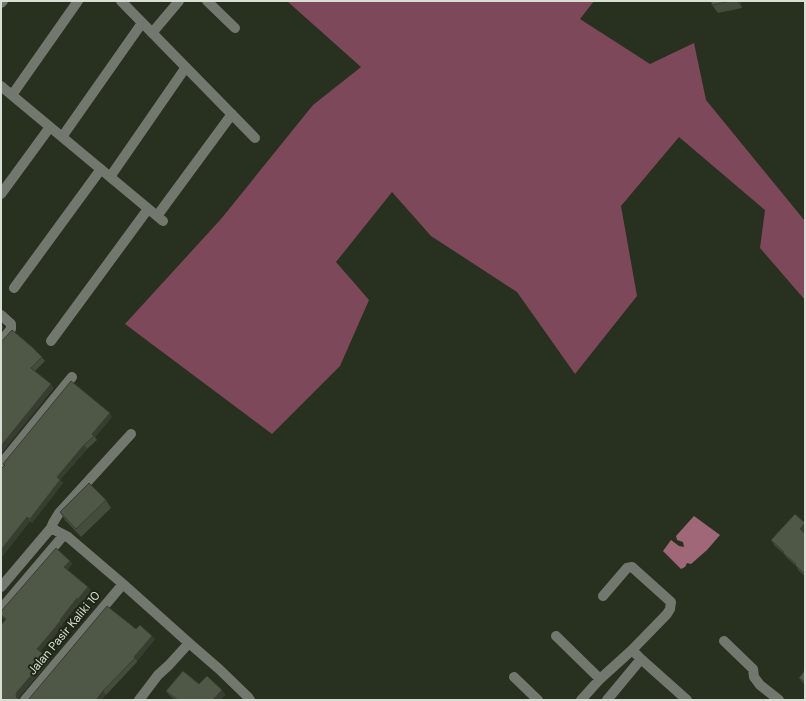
<svg xmlns="http://www.w3.org/2000/svg" width="806" height="701" font-family="'DM Sans',sans-serif">
  <rect width="100%" height="100%" fill="#28301f"/>
  <path fill="#7d4859" d="M287 1H594L580 19 650 64 694 43 706 100 805 221V300L760 248 765 210 679 137 621 206 637 296 575 374 517 292 431 236 392 192 336 262 369 300 340 366 272 434 125 324 221 219 313 105 361 67Z"/>
  <path fill="#9f6778" d="M694 516 720 535 707 550 691 564 687 563 685 567 681 569 663 551 671 540 679 546 684 547 683 542 677 540 676 536Z"/>
  <g fill="none" stroke-linecap="round" stroke-linejoin="round">
    <path stroke="#73786f" stroke-width="10" d="M121 1 255 138
      M207 1 235 28
      M1 3 3 1
      M152 33 179 1
      M1 86 163 221
      M12 95 78 1
      M62 137 142 23
      M110 177 186 67
      M1 194 50 127
      M157 216 232 114
      M14 288 101 169
      M1 315 11 324V329L1 341
      M51 341 148 209
      M131 434 59 513 53 523 51 528 68 537 123 584 189 643
      M1 464 72 377
      M1 587 51 528
      M603 596 627 568 632 567 671 602 670 609 667 614 632 650
      M1 609 63 536
      M556 636 600 679
      M724 641 753 669 754 677 760 685 779 700
      M514 677 538 700
      M25 700 123 584
      M139 700 158 675 169 665 189 643 219 669 248 697 250 700
      M581 700 600 679 632 650 641 659 687 700
      M607 700 641 659"/>
  </g>
  <path fill="#444c3c" d="M711 1H740L742 8 718 13 712 5Z
    M1 342 42 357 45 361 35 371 54 388Z
    M112 417 95 437 97 440 87 449 60 480 63 483 32 523 30 521 1 558 4 466 3 464Z
    M106 500 111 508 81 537 65 520 60 512Z
    M805 534V576L799 571 796 566 787 558 783 553 775 546 771 540Z
    M70 561 72 564 67 570 88 587 91 591 81 603 80 602 63 623V624L57 633 40 651 50 660 20 696 19 699 1 700 5 620 1 616V611Z
    M136 629 155 639 137 661V662L106 695 28 700Z
    M805 670V685L803 683 799 678Z
    M199 684 222 690 225 695 221 700H175L169 695 166 691Z"/>
  <path fill="#373e31" d="M737 1H740L742 8Z
    M1 323 4 327 1 331Z
    M51 384 54 388 1 454V446Z
    M110 413 112 417 95 437 92 434Z
    M84 445 87 449 60 480 63 483 32 523 30 519 57 477Z
    M27 517 30 521 1 558V550Z
    M805 523V533L804 535 800 529Z
    M70 561 72 564 67 571 64 567Z
    M88 587 91 591 81 603 78 599Z
    M77 598 80 602 63 623V624L57 633 39 652 37 649Z
    M152 636 155 639 137 661 134 657Z
    M47 657 50 660 20 696 19 700H18L16 695 17 692Z
    M222 690 225 695 221 700H213Z
    M103 691 106 695 102 700H96Z"/>
  <path fill="#4f5846" stroke="#373e31" d="M711 1H731L712 5Z
    M12 330 32 347 42 357 31 368 51 384 1 446V342Z
    M71 381 110 413 92 434 94 436 84 445 57 477 60 480 30 519 27 517 1 550V469L5 465 3 464Z
    M89 483 106 500 76 529 60 512Z
    M795 514 805 523 800 529 805 534V574L795 565 796 564 783 553 784 552 771 540Z
    M56 548 70 561 64 567 88 587 78 599 77 598 60 620H61L54 629 37 649 47 657 17 692 16 695 18 700H1V625L6 619 1 615V611L3 609Z
    M107 606 136 629 140 625 152 636 134 657 135 658 103 691 96 700H28Z
    M805 670V682L799 678Z
    M183 671 199 684 207 676 222 690 213 700H178L166 691Z"/>
  <g text-anchor="middle" stroke-width="4" stroke-linejoin="round" paint-order="stroke">
    <g font-size="12" fill="#d9dfd4" stroke="#1e2616">
      <text transform="translate(64 633) rotate(-50)" y="4">Jalan Pasir Kaliki 10</text>
    </g>
  </g>
  <rect width="806" height="701" fill="none" stroke="#d9dfd4" stroke-width="4"/>
</svg>
